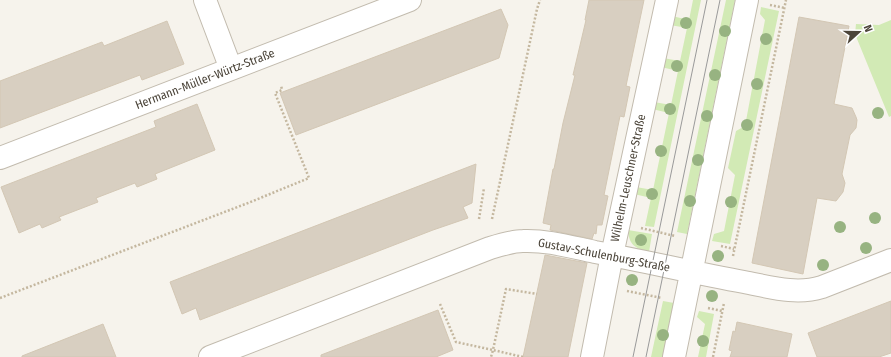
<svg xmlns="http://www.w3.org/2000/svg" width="891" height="357" font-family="'Fira Sans Condensed',sans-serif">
  <rect width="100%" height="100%" fill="#f6f3ec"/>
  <path fill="#d2eab5" d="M693 0H701L654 227 645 226 651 198 634 194 636 187 653 190 669 113 652 109 654 102 671 105 678 71 661 67 663 58 680 61 687 28 670 25 672 16 689 20Z
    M726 0H735L687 234 677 232Z
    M761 7 779 11 730 244 712 241 714 234 724 231 735 175 728 168 736 131 745 126 765 20 760 14Z
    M891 20V116L889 117 855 34 856 24 879 25Z
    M628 230 652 234 649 252C635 248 629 245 628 230Z
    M663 301 674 303 663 357H651Z
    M699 311 714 314 706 357H698L705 324 697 317Z"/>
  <path fill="#d8cfc1" stroke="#d3c7b4" d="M589 0H644L626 86 630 87 624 117 620 116 604 195 608 196 602 225H597L596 234 594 233 592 239 550 230 551 225 543 223 553 169H554L563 123 575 75H573L586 20H585Z
    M501 9 508 25 499 58 296 135 280 93Z
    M799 17 849 26 834 104 852 108 856 117 857 120 856 128 850 135 842 174 845 183 843 192 836 201 817 198 803 274 752 263Z
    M167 21 184 64 142 80 140 75 0 128V81L102 42 104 46Z
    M197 104 215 150 155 174 157 179 137 187 135 183 96 198 98 202 59 217 61 220 42 228 40 224 19 233 1 187 156 127 154 121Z
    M476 164 472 203 463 207 468 218 433 230 200 320 196 308 182 314 170 282Z
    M545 255 587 263 568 357H523Z
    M891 301V353L879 357H817L808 333Z
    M438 310 453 350 436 357H321V355Z
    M737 322 792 334 787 357H730L732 351 729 350 733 331 735 332Z
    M103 324 116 357H22V356Z"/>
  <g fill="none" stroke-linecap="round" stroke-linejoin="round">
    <defs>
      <path id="minor" d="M205 0 231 69
        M0 158 410 0
        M210 357 490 248C500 245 513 241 523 241 547 240 571 247 595 252 645 261 694 273 744 282 770 287 796 295 822 287L891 260
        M592 357 612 255 667 0
        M674 357 747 0"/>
    </defs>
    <use href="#minor" stroke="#c2bbae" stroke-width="24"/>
    <path stroke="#c4b79f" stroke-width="2.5" stroke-dasharray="2 2" stroke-linecap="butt" d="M770 5 785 8
      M479 219 484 188
      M492 219 537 9 540 0
      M641 228 675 236
      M721 246 734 249
      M733 256 786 0
      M627 291 662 298
      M0 298 248 203 309 178 275 93 282 90 281 85
      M440 304 456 342 493 350 491 357
      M708 308 722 311
      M523 357 493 350 506 289 537 294
      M713 357 724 303"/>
    <use href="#minor" stroke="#fff" stroke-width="22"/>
    <path stroke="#9a9a9a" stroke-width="1" d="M633 357 707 0
      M646 357 720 0"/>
  </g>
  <g fill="#97b381">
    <circle cx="686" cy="23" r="6"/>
    <circle cx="725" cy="31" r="6"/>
    <circle cx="766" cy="39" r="6"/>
    <circle cx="677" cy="66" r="6"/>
    <circle cx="715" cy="75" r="6"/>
    <circle cx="757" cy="84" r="6"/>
    <circle cx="670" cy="109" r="6"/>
    <circle cx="878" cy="113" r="6"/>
    <circle cx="707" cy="116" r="6"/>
    <circle cx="747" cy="125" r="6"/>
    <circle cx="661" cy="151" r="6"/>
    <circle cx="698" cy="160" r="6"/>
    <circle cx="652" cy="194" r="6"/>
    <circle cx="690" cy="201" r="6"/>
    <circle cx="731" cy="202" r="6"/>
    <circle cx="875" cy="218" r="6"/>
    <circle cx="840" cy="227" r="6"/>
    <circle cx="641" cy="240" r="6"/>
    <circle cx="866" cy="248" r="6"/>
    <circle cx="718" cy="256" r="6"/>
    <circle cx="823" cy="265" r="6"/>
    <circle cx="632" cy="280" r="6"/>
    <circle cx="712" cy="296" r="6"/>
    <circle cx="663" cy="335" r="6"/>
    <circle cx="703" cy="341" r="6"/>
  </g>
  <g text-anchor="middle" stroke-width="4" stroke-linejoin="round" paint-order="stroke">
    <g font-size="12" fill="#4b4439" stroke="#fff">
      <text transform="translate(205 79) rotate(-21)" y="4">Hermann-Müller-Würtz-Straße</text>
      <text transform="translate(628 178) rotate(-78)" y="4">Wilhelm-Leuschner-Straße</text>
      <text transform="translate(604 255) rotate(11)" y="4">Gustav-Schulenburg-Straße</text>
    </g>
  </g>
  <g transform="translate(859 32) rotate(69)" stroke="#ffffff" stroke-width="3" paint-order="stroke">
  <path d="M0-3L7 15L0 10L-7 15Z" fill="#4b4439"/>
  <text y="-6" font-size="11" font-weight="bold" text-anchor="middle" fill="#4b4439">N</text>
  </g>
</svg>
